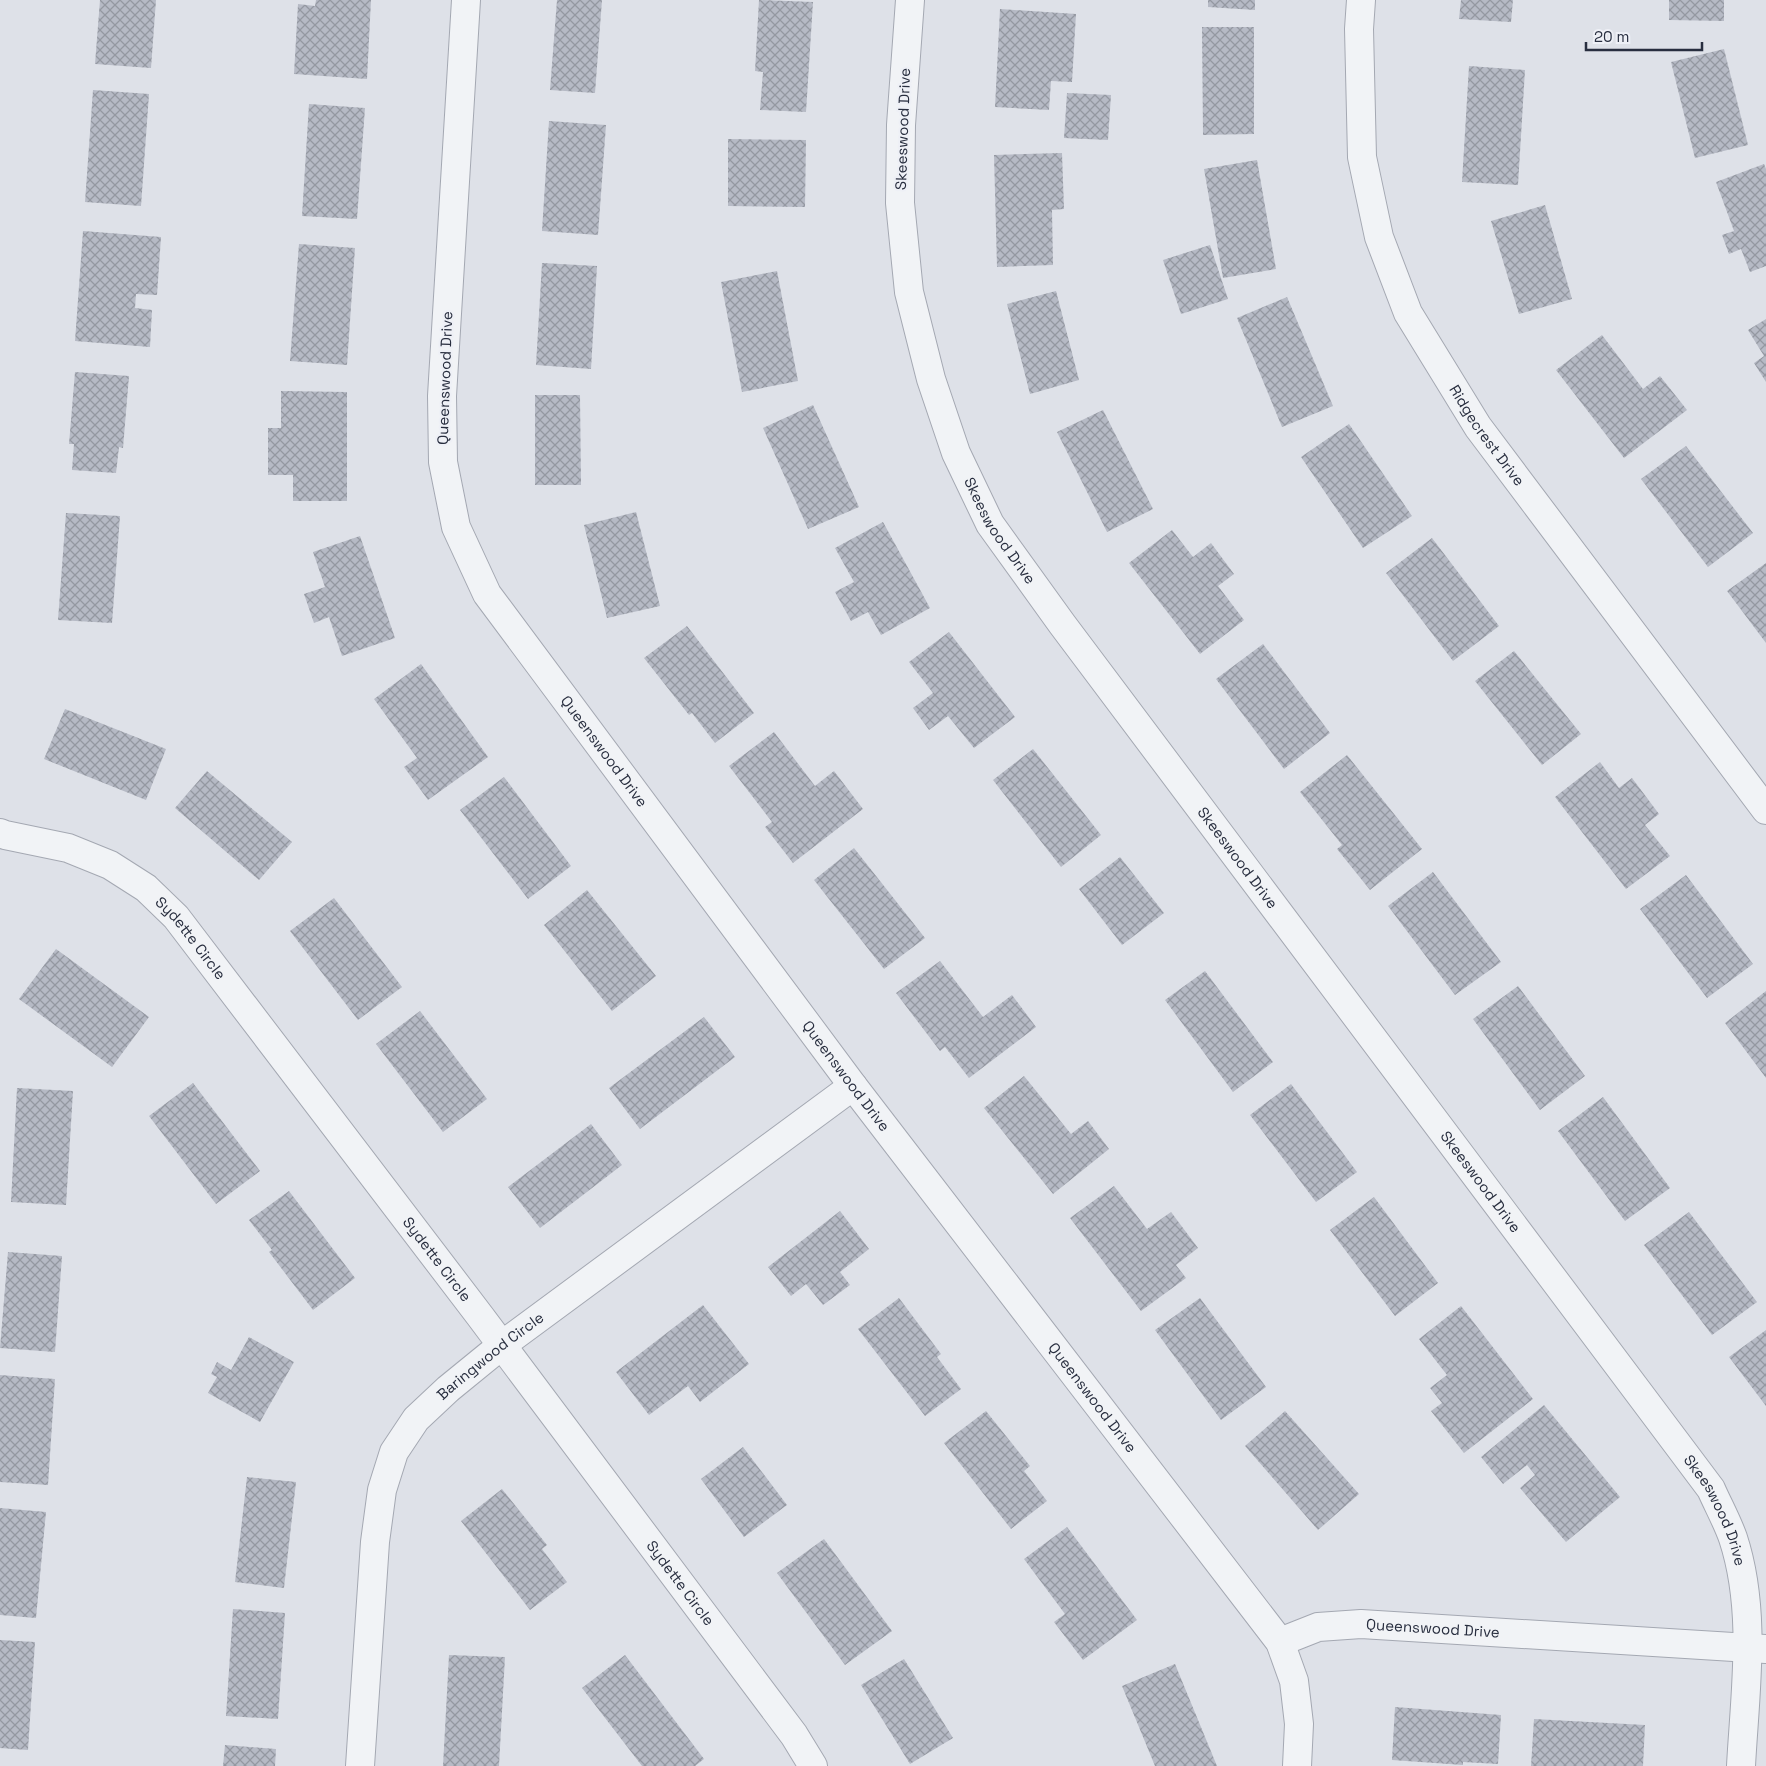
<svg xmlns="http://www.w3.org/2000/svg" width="1766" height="1766" font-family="'Space Grotesk',sans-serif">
  <defs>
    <pattern id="building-cross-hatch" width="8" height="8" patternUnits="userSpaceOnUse" patternTransform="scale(1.25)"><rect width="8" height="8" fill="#b6bac5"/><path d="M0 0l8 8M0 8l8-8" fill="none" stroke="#9498a1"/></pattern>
  </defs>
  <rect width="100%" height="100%" fill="#dee1e8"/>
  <path fill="url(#building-cross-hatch)" d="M100 0H156L151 68 95 64Z
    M316 0H371L367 79 294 74 298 4 315 6Z
    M557 0H602L595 93 550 90Z
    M759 0 813 2 806 112 760 110 763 72 755 71Z
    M1208 0H1255V10L1208 7Z
    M1461 0H1513L1511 22 1459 19Z
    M1669 0H1724V21L1669 20Z
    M1000 9 1076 14 1072 82 1051 81 1049 110 995 107Z
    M1202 27H1254V134L1203 135Z
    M1724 49 1748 145 1695 158 1671 62Z
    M1469 66 1525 70 1518 185 1462 182Z
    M93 90 149 94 141 206 85 202Z
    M1067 93 1111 95 1108 140 1064 138Z
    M309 104 365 108 357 219 302 216Z
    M549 121 606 125 598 235 542 231Z
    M728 139 806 140 805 207 728 206Z
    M1062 153 1064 209 1052 210 1053 265 997 267 994 155Z
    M1257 160 1276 269 1223 278 1204 169Z
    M1764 164 1766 169V266L1750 272 1741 249 1729 254 1722 235 1734 231 1716 182Z
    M1545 205 1572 299 1519 314 1491 221Z
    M83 231 161 237 157 295 136 294 135 308 152 310 150 347 75 341Z
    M299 244 355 248 347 365 290 361Z
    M1210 245 1228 299 1181 314 1163 260Z
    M542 263 597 266 591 369 536 365Z
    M777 271 798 381 742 392 721 282Z
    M1056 291 1079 380 1030 394 1007 304Z
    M1287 297 1333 406 1282 427 1237 318Z
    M1766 319V382L1754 363 1764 356 1748 330Z
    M1602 335 1643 389 1660 376 1687 410 1624 458 1556 370Z
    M75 372 129 376 123 448 119 447 116 473 72 470 74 444H69Z
    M281 391 347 392V501H293V475H268V428H281Z
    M535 395H580L581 485H535Z
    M813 405 859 507 808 529 763 428Z
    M1103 410 1153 509 1107 532 1057 432Z
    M1349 424 1412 516 1363 548 1301 457Z
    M1686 446 1753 533 1708 567 1641 479Z
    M636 512 660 606 607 618 584 525Z
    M66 513 120 516 112 623 58 620Z
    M883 522 930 608 881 635 868 612 851 621 835 592 854 582 835 548Z
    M1172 530 1193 557 1211 543 1234 574 1218 586 1244 620 1200 654 1129 563Z
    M360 536 395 638 342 656 329 617 314 623 304 594 325 587 313 552Z
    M1432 538 1499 626 1453 661 1386 573Z
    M1766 563V643L1727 591Z
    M687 626 754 713 715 743 692 713 689 715 644 658Z
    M949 632 1015 717 974 748 948 716 929 730 913 708 933 693 909 662Z
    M1263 644 1330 733 1284 769 1216 679Z
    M1514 651 1581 734 1542 765 1475 681Z
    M421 664 488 757 428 800 404 767 417 758 374 699Z
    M65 709 166 749 146 800 44 759Z
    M774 732 815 786 834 771 863 809 793 863 765 827 772 822 729 766Z
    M1033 749 1101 835 1061 867 993 780Z
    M1347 755 1422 849 1370 890 1337 849 1342 845 1300 792Z
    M1600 762 1619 788 1632 778 1659 814 1645 825 1670 856 1626 889 1555 797Z
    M207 771 292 842 259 880 175 808Z
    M504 777 571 866 528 899 460 810Z
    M854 848 925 938 884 969 814 880Z
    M1120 857 1164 913 1122 945 1079 889Z
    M1433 872 1501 962 1455 995 1388 906Z
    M1686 875 1753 964 1707 998 1640 909Z
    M587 890 656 976 612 1011 544 925Z
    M334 898 402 987 358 1020 290 931Z
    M56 949 149 1017 112 1067 19 999Z
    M940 961 983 1017 1012 995 1036 1027 969 1078 945 1047 940 1051 896 993Z
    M1205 971 1273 1062 1233 1092 1165 1000Z
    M1518 986 1585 1076 1540 1110 1473 1019Z
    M1766 991V1078L1725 1023Z
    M420 1011 487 1099 443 1132 376 1044Z
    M704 1017 735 1057 640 1129 609 1088Z
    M1024 1076 1071 1134 1088 1121 1109 1149 1053 1194 984 1108Z
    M193 1083 260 1171 216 1204 149 1116Z
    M1291 1084 1357 1172 1316 1202 1250 1115Z
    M17 1088 73 1091 66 1205 11 1202Z
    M1603 1097 1670 1188 1625 1221 1558 1131Z
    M591 1124 622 1165 540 1228 508 1187Z
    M1114 1186 1147 1229 1171 1212 1198 1248 1176 1265 1186 1278 1141 1311 1070 1218Z
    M289 1191 355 1278 313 1310 269 1252 272 1250 249 1220Z
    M1374 1197 1438 1283 1395 1316 1330 1230Z
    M840 1211 869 1249 840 1272 850 1285 823 1305 806 1284 791 1296 768 1267Z
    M1689 1212 1757 1302 1712 1335 1644 1245Z
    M8 1252 62 1256 55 1352 0 1348Z
    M899 1298 941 1354 937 1357 961 1389 925 1416 858 1329Z
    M1200 1298 1266 1387 1221 1420 1155 1330Z
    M703 1305 749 1364 700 1402 688 1386 649 1415 616 1372Z
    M1461 1306 1533 1399 1464 1453 1431 1411 1442 1403 1430 1388 1447 1375 1419 1339Z
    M1766 1330V1406L1729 1357Z
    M249 1337 294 1362 260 1422 208 1393 217 1377 211 1374 217 1362 231 1370Z
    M0 1375 55 1379 48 1485 0 1482Z
    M1544 1405 1620 1497 1566 1542 1520 1488 1535 1475 1527 1465 1503 1484 1481 1457Z
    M986 1411 1030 1466 1024 1471 1047 1501 1011 1529 944 1443Z
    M1285 1411 1359 1494 1318 1530 1245 1446Z
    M743 1447 787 1505 744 1537 701 1479Z
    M247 1477 296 1482 284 1588 235 1582Z
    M502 1489 547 1545 542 1549 567 1582 530 1610 461 1521Z
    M0 1508 46 1512 36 1618 0 1615Z
    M1067 1527 1137 1620 1083 1660 1054 1622 1065 1614 1024 1559Z
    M824 1539 892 1631 845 1665 777 1573Z
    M233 1609 285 1613 278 1719 226 1716Z
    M0 1640 35 1642 28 1750 0 1748Z
    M449 1655 505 1657 499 1766H443Z
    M625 1655 704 1759 695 1766H642L582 1688Z
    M904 1659 953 1738 910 1764 861 1685Z
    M1175 1664 1217 1766H1155L1122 1686Z
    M1395 1707 1501 1715 1498 1764 1463 1762V1765L1392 1760Z
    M1534 1719 1645 1725 1643 1766H1531Z
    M225 1745 276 1749 275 1766H223Z"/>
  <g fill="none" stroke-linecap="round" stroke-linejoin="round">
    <defs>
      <g id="minor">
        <path id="s1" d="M466 0 442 396 443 462 456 527 487 594 853 1086 1280 1642 1294 1681 1299 1724 1297 1766"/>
        <path id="s2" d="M910 0 901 125 900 203 909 292 931 379 956 453 990 524 1062 624 1711 1489C1718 1505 1727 1521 1733 1538 1757 1611 1745 1691 1741 1766"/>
        <path id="s3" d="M1361 0 1359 29 1362 157 1379 237 1408 313 1478 427 1766 810"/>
        <path id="s4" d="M0 833 5 835 68 848 110 865 146 888 176 917 480 1316 794 1735 813 1766"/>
        <path id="s5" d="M1280 1642 1318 1627 1361 1624 1766 1649"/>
        <path id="s6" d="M360 1766 375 1542 382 1490 394 1452 416 1419 448 1389 502 1345 853 1086"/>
      </g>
    </defs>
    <use href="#minor" stroke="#a4a8b2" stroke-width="30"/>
    <use href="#minor" stroke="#f1f3f6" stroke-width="28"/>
  </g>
  <g text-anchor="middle" stroke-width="4.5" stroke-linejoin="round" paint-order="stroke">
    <g font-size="15" fill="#282e3f" stroke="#eef0f6">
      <text transform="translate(903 129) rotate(-88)" y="5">Skeeswood Drive</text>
      <text transform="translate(445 378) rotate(-88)" y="5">Queenswood Drive</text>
      <text dy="5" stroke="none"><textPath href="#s3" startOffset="466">Ridgecrest Drive</textPath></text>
      <text dy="5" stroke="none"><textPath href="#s2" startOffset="550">Skeeswood Drive</textPath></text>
      <text dy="5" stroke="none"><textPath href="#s1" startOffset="799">Queenswood Drive</textPath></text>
      <text dy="5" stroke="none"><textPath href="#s2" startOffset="955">Skeeswood Drive</textPath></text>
      <text dy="5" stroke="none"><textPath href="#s4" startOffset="225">Sydette Circle</textPath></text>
      <text dy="5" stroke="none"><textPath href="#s1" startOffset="1204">Queenswood Drive</textPath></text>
      <text dy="5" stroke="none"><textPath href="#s2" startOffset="1360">Skeeswood Drive</textPath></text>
      <text dy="5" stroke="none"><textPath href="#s4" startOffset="630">Sydette Circle</textPath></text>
      <text dy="5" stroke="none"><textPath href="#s6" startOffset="454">Baringwood Circle</textPath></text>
      <text dy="5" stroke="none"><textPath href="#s1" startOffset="1609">Queenswood Drive</textPath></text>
      <text dy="5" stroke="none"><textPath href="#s2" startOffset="1765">Skeeswood Drive</textPath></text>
      <text dy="5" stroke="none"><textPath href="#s4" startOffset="1035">Sydette Circle</textPath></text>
      <text dy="5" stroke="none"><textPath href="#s5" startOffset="156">Queenswood Drive</textPath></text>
    </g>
  </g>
  <path d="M1586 42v8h116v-8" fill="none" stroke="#282e3f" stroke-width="2.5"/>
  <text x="1594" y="42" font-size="15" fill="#282e3f" stroke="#eef0f6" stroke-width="4" paint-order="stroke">20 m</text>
</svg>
